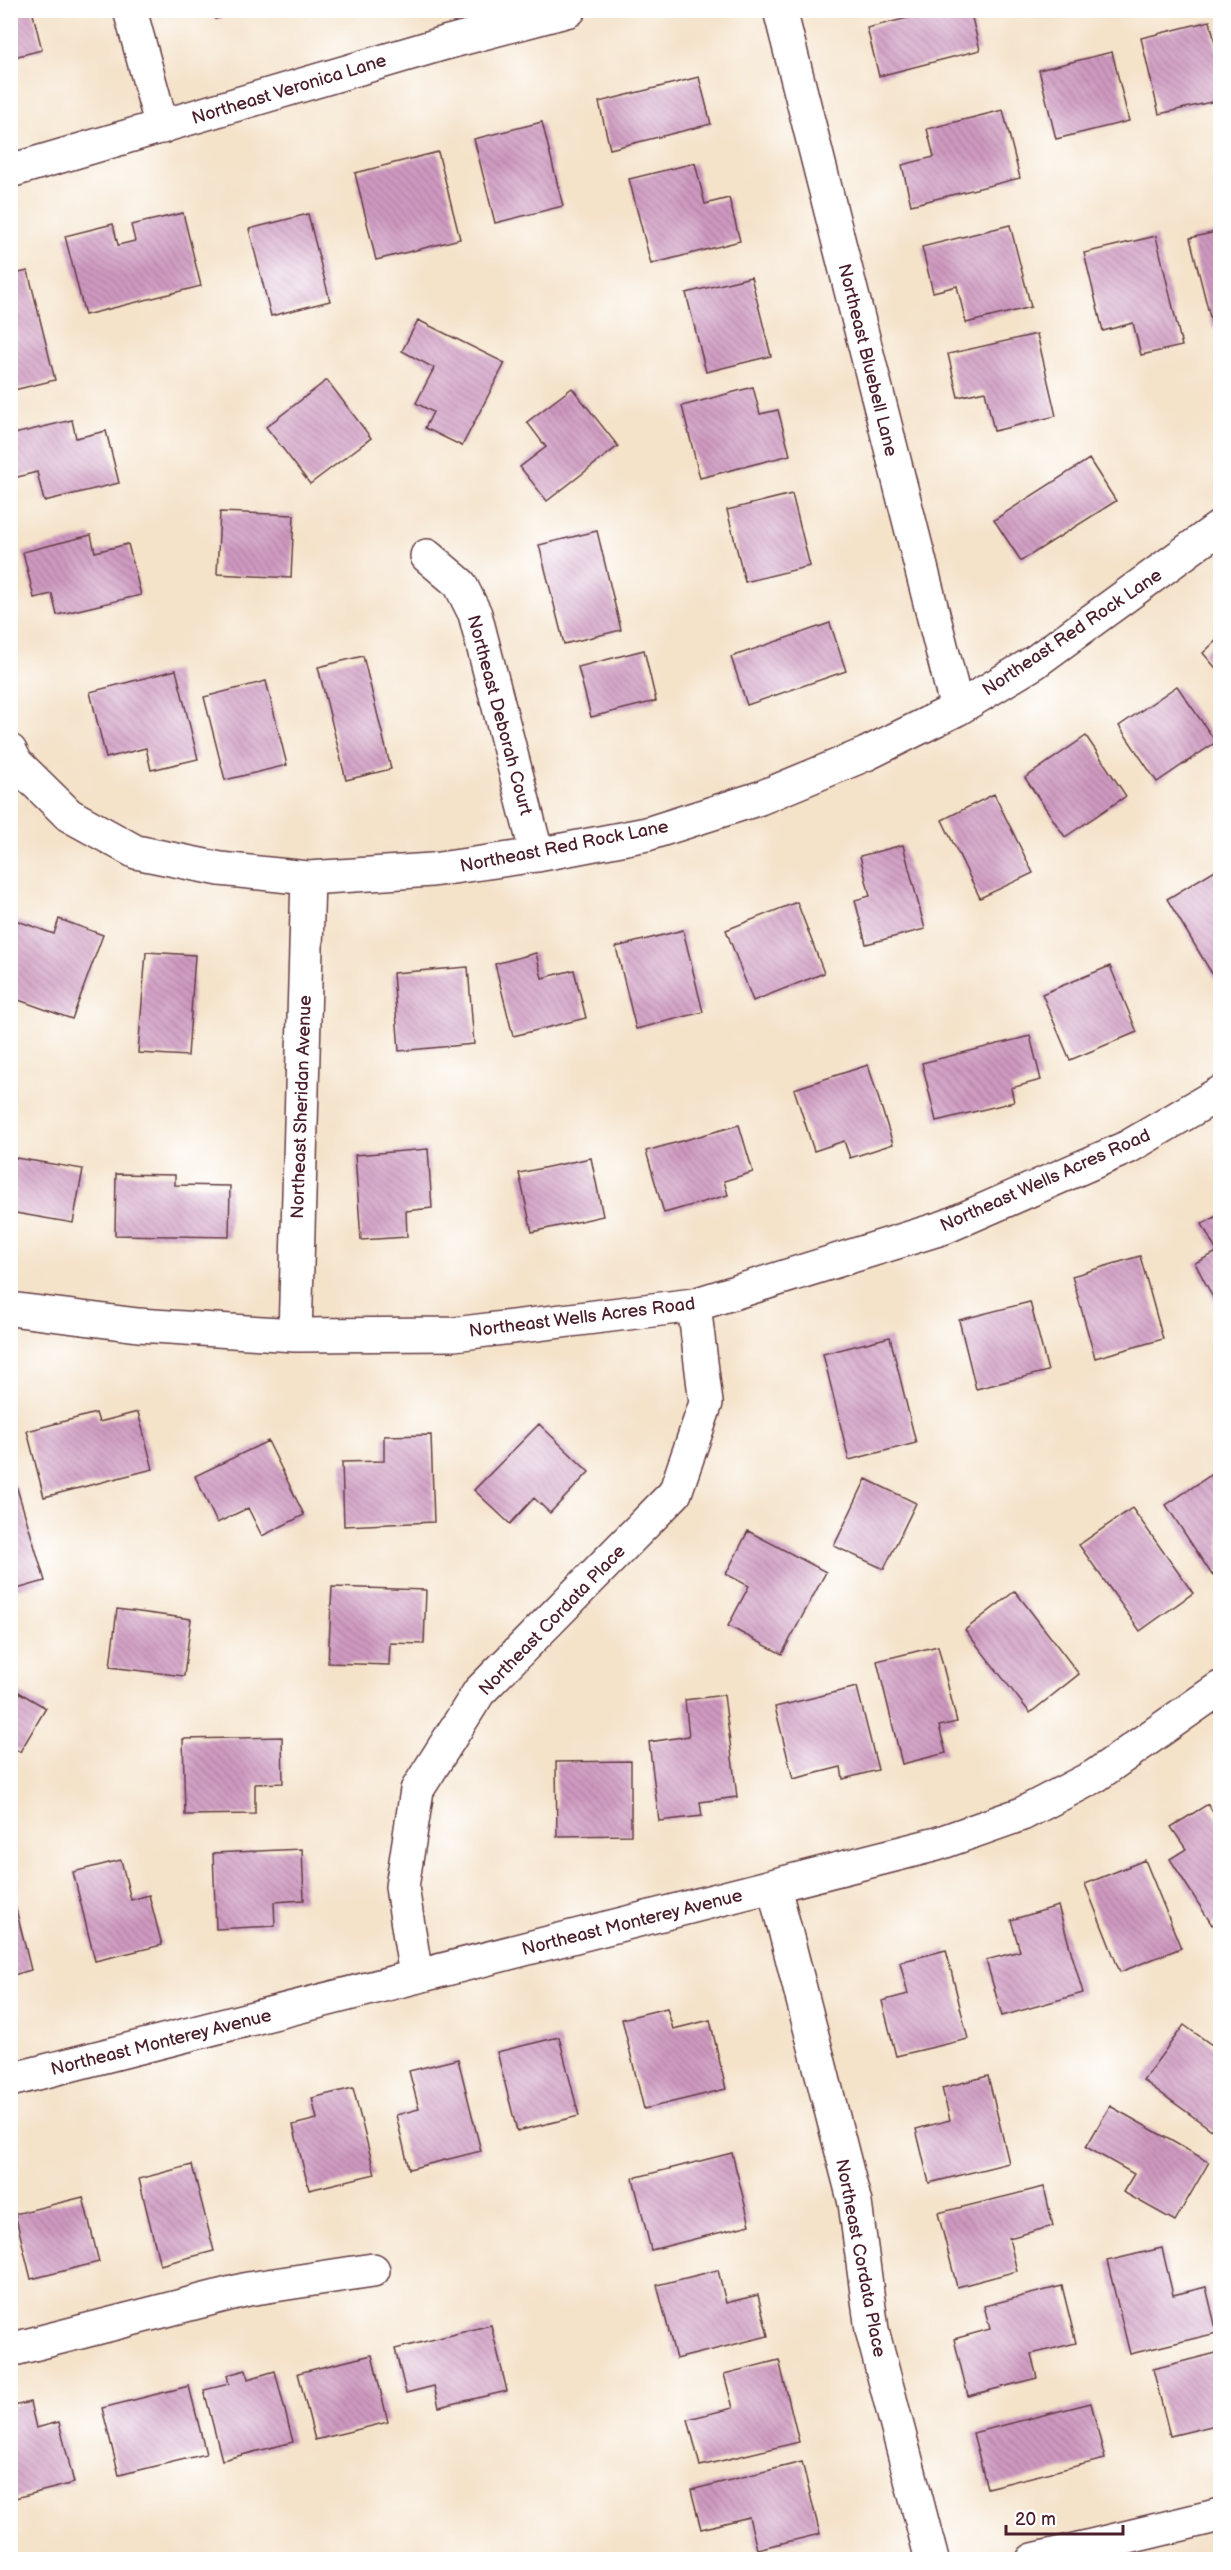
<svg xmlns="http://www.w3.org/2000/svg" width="1231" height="2570" font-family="'Balsamiq Sans',sans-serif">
  <defs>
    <pattern id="building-back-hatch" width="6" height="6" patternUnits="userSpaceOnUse" patternTransform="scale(1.5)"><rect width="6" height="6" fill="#cf9ac1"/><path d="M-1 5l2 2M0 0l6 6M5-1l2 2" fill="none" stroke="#aa7d9d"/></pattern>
  </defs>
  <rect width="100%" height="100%" fill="#fff"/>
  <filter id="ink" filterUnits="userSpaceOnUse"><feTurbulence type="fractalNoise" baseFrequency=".0167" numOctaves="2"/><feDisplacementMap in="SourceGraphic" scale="12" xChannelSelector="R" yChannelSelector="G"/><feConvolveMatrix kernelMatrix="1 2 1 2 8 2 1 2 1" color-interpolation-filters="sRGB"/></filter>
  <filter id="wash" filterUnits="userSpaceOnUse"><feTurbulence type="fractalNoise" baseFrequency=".008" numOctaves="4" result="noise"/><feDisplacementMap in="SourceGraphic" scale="24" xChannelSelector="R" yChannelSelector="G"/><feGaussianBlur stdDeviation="1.35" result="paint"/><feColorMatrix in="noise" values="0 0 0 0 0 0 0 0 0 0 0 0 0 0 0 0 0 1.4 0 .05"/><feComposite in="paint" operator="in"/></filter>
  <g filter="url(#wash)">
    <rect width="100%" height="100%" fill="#f4e2c9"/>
    <g id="blocks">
      <path fill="url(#building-back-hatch)" d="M10 10H32L42 50 10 58Z
        M212 10H247V11L215 19Z
        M940 10H970L980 50 879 76 867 28Z
        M1210 21 1220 65V100L1159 114 1141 38Z
        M1112 52 1129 121 1056 139 1039 70Z
        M699 77 711 124 610 149 599 102Z
        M1003 110 1020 178 911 205 902 165 934 157 927 129Z
        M542 122 563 206 495 223 474 139Z
        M438 152 460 239 376 260 355 173Z
        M695 163 705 204 729 198 740 241 651 264 629 179Z
        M183 213 201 286 85 315 65 236 113 224 118 245 135 241 131 225Z
        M308 214 330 301 271 316 249 229Z
        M1010 225 1031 307 966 323 957 286 933 292 922 247Z
        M1220 231V327L1213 329 1190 238Z
        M1156 236 1182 346 1141 355 1133 323 1103 331 1084 253Z
        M28 271 55 380 10 391V275Z
        M751 277 771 356 706 372 686 293Z
        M418 320 505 363 462 446 425 428 433 412 416 403 434 368 402 351Z
        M1037 334 1056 416 994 431 985 391 958 397 948 354Z
        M327 380 371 438 310 484 266 427Z
        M753 387 760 414 778 410 790 455 700 478 682 406Z
        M572 388 618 446 547 501 520 467 546 447 527 422Z
        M72 420 76 438 106 431 119 483 44 501 37 472 10 479V435Z
        M1089 459 1116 501 1021 561 994 520Z
        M792 494 810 566 745 582 727 510Z
        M220 512 294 515 291 578 217 574Z
        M597 531 621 630 564 644 539 545Z
        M91 535 95 552 128 544 141 595 57 615 52 594 34 598 23 552Z
        M830 623 846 671 747 705 731 657Z
        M1220 637V673L1203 653Z
        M644 650 656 701 591 717 578 667Z
        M363 656 391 769 346 780 318 667Z
        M176 670 198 759 151 770 146 748 106 758 90 692Z
        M266 681 287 765 225 780 204 697Z
        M1177 686 1216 742 1157 782 1119 726Z
        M1086 736 1126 796 1065 837 1025 778Z
        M994 794 1033 873 980 898 942 820Z
        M903 845 925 929 866 944 855 900 870 896 860 856Z
        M1220 867V979L1217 982 1167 899Z
        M797 902 824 973 753 1001 726 930Z
        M59 919 103 935 72 1019 10 997V932L15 920 54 934Z
        M683 930 703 1012 636 1029 616 947Z
        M146 952 195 955 188 1056 138 1053Z
        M536 953 542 978 574 970 586 1018 513 1036 495 964Z
        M1110 966 1137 1032 1070 1060 1042 994Z
        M468 967 474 1044 399 1051 393 973Z
        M1030 1036 1041 1080 1011 1088 1014 1102 936 1121 922 1063Z
        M868 1065 893 1144 850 1158 844 1141 814 1151 794 1089Z
        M739 1125 753 1172 724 1181 728 1195 664 1213 646 1151Z
        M428 1149 432 1208 406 1211 407 1237 361 1240 355 1155Z
        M10 1157 83 1169 73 1223 10 1212Z
        M591 1158 603 1216 532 1232 519 1173Z
        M116 1174 175 1175V1185L230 1186 229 1237 115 1235Z
        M1220 1214V1311L1195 1263 1217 1252 1202 1224Z
        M1140 1256 1163 1339 1095 1358 1072 1276Z
        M1030 1302 1048 1371 976 1389 959 1320Z
        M890 1337 916 1443 849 1460 823 1354Z
        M138 1412 153 1469 44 1497 27 1431 96 1413 99 1422Z
        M539 1424 589 1472 550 1513 534 1498 510 1524 474 1490Z
        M431 1435 434 1522 344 1526 342 1462 384 1461V1436Z
        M268 1441 304 1515 262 1536 248 1508 217 1523 195 1476Z
        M1220 1469V1570L1212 1575 1166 1505Z
        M866 1479 916 1503 884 1569 834 1546Z
        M16 1485 45 1581 10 1591V1486Z
        M1132 1508 1193 1593 1140 1631 1079 1545Z
        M748 1531 826 1572 782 1654 728 1626 749 1586 726 1574Z
        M332 1587 426 1590 424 1644 390 1643 389 1665 328 1663Z
        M1015 1591 1079 1674 1030 1713 965 1630Z
        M117 1609 191 1619 184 1676 110 1667Z
        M938 1646 957 1722 939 1726 946 1753 902 1764 877 1661Z
        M10 1687 46 1708 20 1752 10 1746Z
        M857 1687 878 1770 843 1779 841 1767 793 1779 775 1707Z
        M724 1695 737 1797 700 1802 702 1816 659 1821 649 1742 689 1736 685 1700Z
        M282 1737 283 1783 255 1784V1814L185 1815 183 1739Z
        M631 1761V1835L557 1836 556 1762Z
        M1208 1804 1220 1824V1920L1212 1925 1170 1859 1186 1849 1171 1827Z
        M302 1849 304 1900 274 1902 275 1926 216 1929 213 1853Z
        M121 1860 131 1900 149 1895 162 1945 95 1961 73 1872Z
        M1145 1860 1181 1948 1120 1972 1085 1884Z
        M14 1901 31 1970 10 1976V1902Z
        M1058 1906 1083 1993 1002 2016 986 1960 1020 1951 1011 1920Z
        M946 1950 968 2039 896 2056 882 2001 908 1994 900 1962Z
        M667 2008 673 2029 710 2020 726 2089 644 2109 622 2019Z
        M1184 2025 1220 2051V2136L1143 2080Z
        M559 2037 579 2116 517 2131 497 2052Z
        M458 2059 481 2151 409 2169 396 2115 419 2109 409 2071Z
        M988 2076 1009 2163 929 2183 916 2129 950 2120 942 2088Z
        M353 2088 375 2174 309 2190 293 2125 317 2119 312 2098Z
        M1110 2106 1209 2162 1175 2221 1123 2192 1134 2174 1086 2147Z
        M732 2153 750 2225 651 2250 633 2178Z
        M192 2165 214 2251 160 2265 139 2179Z
        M1044 2187 1053 2226 1009 2238 1017 2271 957 2287 938 2213Z
        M83 2197 99 2262 31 2279 15 2214Z
        M1162 2248 1173 2295 1206 2287 1217 2333 1130 2354 1107 2261Z
        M718 2270 726 2303 758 2295 768 2336 676 2359 657 2285Z
        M1062 2286 1076 2343 1031 2354 1037 2378 968 2396 954 2339 990 2329 984 2306Z
        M491 2325 507 2391 439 2407 434 2386 406 2393 395 2349Z
        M1220 2352V2424L1170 2436 1153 2369Z
        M372 2355 388 2422 315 2440 298 2373Z
        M779 2360 799 2442 700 2466 688 2419 733 2408 724 2374Z
        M246 2370 248 2379 275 2371 293 2442 222 2460 204 2390 229 2384 227 2375Z
        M189 2386 206 2454 119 2475 102 2408Z
        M30 2402 36 2428 59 2422 74 2483 15 2498 10 2480V2407Z
        M1091 2403 1105 2459 987 2488 973 2433Z
        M802 2462 820 2534 757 2549 749 2517 701 2529 691 2490Z"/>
    </g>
  </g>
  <g filter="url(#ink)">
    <use href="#blocks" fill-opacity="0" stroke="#643c43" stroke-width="1.5"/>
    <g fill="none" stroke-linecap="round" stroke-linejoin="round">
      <defs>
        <path id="minor" d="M130 10 162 127
          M780 10 957 709
          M10 171 445 43 569 10
          M427 556 460 584 475 614 537 855
          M10 751 16 763 69 815 136 852 220 869 308 878 432 870 537 855 647 834 760 798 866 754 957 709 1035 662 1220 527
          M10 1309 138 1325 295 1335 454 1334 694 1305 945 1227 1128 1147 1220 1093
          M295 1335 308 878
          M774 1887 855 2203 872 2330 932 2560
          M416 1976 402 1887 417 1790 479 1692 675 1493 706 1403 694 1305
          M10 2080 937 1844 1022 1814 1095 1776 1220 1688
          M10 2350 248 2289 373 2270
          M1033 2560 1220 2515"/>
      </defs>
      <use href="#minor" stroke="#643c43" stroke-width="36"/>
      <use href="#minor" stroke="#fff" stroke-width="33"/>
    </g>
  </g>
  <g text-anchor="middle" stroke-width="4.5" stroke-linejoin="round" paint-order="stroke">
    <g font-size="18" fill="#4a1f2b" stroke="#fff">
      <text transform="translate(289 89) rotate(-17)" y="6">Northeast Veronica Lane</text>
      <text transform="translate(868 360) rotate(76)" y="6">Northeast Bluebell Lane</text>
      <text transform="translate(1072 632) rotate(-34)" y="6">Northeast Red Rock Lane</text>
      <text transform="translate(500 715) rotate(75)" y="6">Northeast Deborah Court</text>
      <text transform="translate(564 846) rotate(-11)" y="6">Northeast Red Rock Lane</text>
      <text transform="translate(301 1107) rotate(-88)" y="6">Northeast Sheridan Avenue</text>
      <text transform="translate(1045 1180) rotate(-24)" y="6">Northeast Wells Acres Road</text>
      <text transform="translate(582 1317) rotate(-7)" y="6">Northeast Wells Acres Road</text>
      <text transform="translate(552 1620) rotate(-46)" y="6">Northeast Cordata Place</text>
      <text transform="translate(632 1922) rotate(-14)" y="6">Northeast Monterey Avenue</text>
      <text transform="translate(161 2042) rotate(-14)" y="6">Northeast Monterey Avenue</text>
      <text transform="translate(861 2258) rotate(79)" y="6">Northeast Cordata Place</text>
    </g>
  </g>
  <rect width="1231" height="2570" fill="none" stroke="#fff" stroke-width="36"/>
  <path d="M1006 2525v9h117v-9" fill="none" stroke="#4a1f2b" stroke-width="3"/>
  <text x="1015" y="2525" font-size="18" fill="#4a1f2b" stroke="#ffffff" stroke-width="4.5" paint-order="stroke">20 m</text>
</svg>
